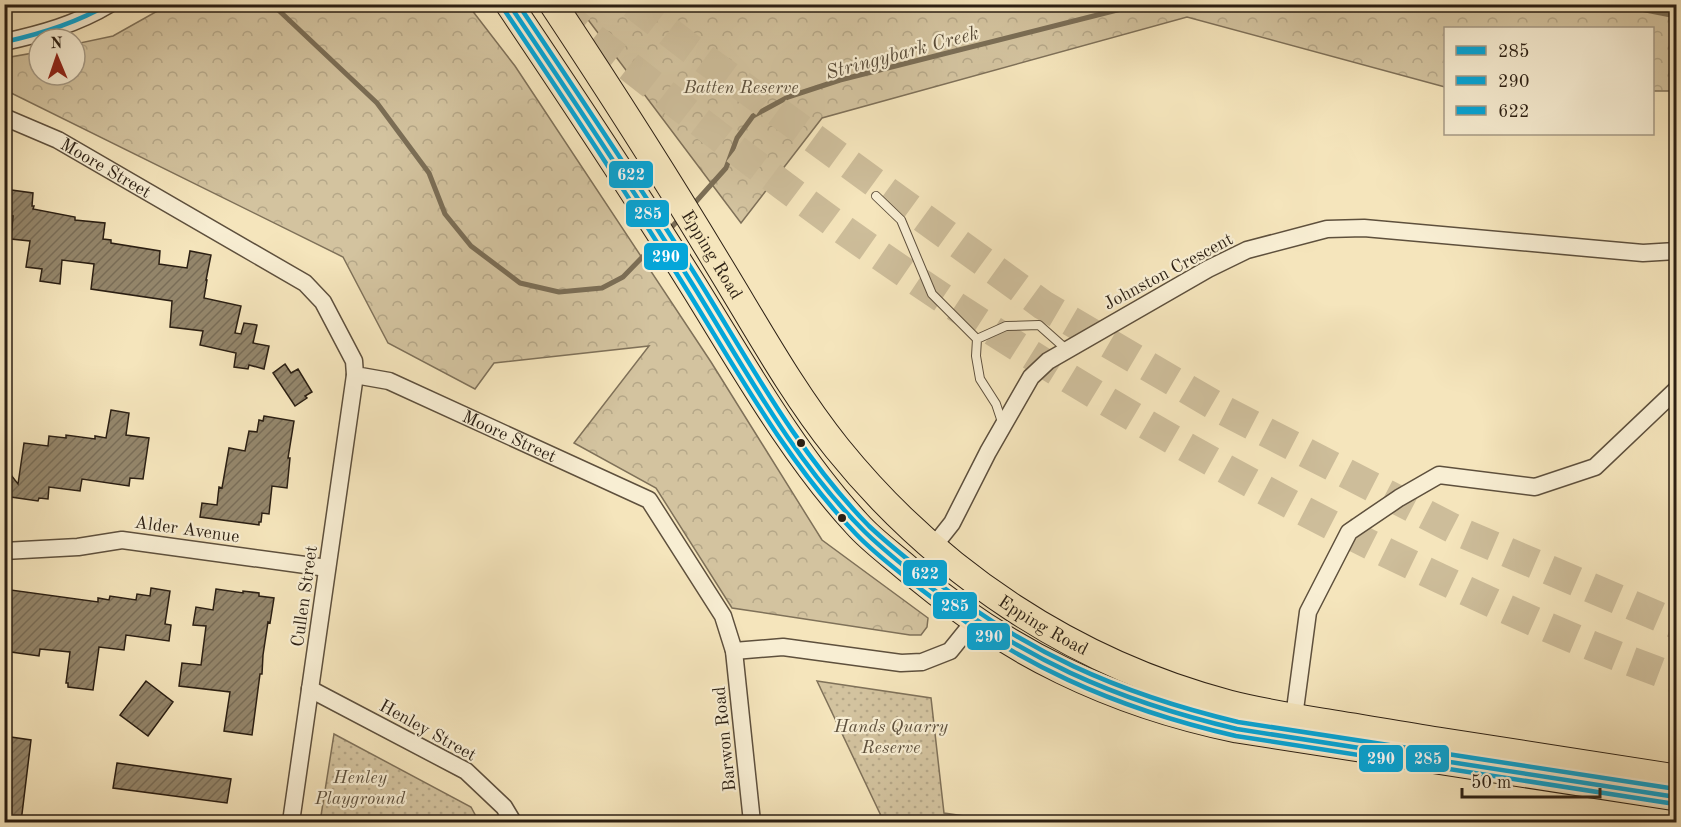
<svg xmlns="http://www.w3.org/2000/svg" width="1681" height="827" font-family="'Old Standard TT',serif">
  <defs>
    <pattern id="grass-dots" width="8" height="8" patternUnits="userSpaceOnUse" patternTransform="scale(1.5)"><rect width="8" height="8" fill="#d3c39f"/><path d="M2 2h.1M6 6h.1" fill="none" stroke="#b5a788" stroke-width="1.8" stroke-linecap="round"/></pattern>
    <pattern id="forest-crowns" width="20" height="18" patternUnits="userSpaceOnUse" patternTransform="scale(1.5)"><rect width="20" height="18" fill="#d3c39f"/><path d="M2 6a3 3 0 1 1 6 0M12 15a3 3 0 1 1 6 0" fill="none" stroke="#b5a788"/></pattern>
    <pattern id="building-hatch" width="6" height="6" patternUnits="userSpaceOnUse" patternTransform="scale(1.5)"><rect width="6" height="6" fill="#94866b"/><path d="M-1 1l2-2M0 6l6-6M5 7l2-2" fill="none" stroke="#796d57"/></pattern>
  </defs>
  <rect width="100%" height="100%" fill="#f5e5bc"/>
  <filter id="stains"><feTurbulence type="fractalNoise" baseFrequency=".00333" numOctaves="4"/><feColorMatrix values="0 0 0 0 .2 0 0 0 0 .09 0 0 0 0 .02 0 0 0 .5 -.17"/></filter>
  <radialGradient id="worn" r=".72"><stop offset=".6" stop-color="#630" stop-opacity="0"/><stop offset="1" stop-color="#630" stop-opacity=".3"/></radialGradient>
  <path fill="url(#grass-dots)" stroke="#7f7159" stroke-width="1.5" d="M817 681 931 698 944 813 1005 822H884Z
    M334 734 471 807 479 822H320Z"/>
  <path fill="url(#forest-crowns)" stroke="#7f7159" stroke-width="1.5" d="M168 5H468L515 66 711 362 822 540 928 618 927 627 921 635H910L732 608 656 488 574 443 649 346 494 363 475 389 388 343 343 257 5 90V58L39 52V75H75V44L113 36Z
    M577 5H1676V91H1653L1652 28H1446L1445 87 1187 17 822 118 741 223Z"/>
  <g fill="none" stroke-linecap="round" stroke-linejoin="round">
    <path stroke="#7b6e56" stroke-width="5" d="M272 4 377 103 429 173 445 214 471 246 520 283 559 292 602 288 623 277 656 243
      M1615 4 1676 16
      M692 206 726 168 737 138 753 116 788 97 840 80 1141 4
      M667 232 681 217"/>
  </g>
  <path fill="url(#building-hatch)" stroke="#2b1f13" stroke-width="1.5" d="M4 189 33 193 32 206H34L33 209 75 217V220L105 223 103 239 111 240V243L160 251 159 264 187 268 190 251 211 255 206 280H207L204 298 241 306 235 333 241 334 244 323 257 325 253 343 269 346 264 369 249 365 248 369 234 367 236 353 200 345 203 331 170 327 172 301 91 289 94 264 62 260 60 284 40 281 42 269 26 267 30 241 11 239 13 216 4 215Z
    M285 364 291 373 298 369 312 392 305 396 307 398 295 406 273 373Z
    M111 410 129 413 126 435 149 438 143 479 130 478 129 486 82 479 80 491 49 487 48 499 39 498 38 501 4 496V466L18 484 24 443 48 446 49 436 66 438V435L95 439V436L106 438Z
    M264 416 294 421 288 458H290L287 488 272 486 269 514 262 513 261 522H259V525L200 517 202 503 217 505 219 487 222 488 229 448 245 451 249 431 257 432 259 420 263 421Z
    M151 588 170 591 165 624 171 625 169 641 126 635 124 650 99 647 93 690 68 687V683H66L70 652 40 649 39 656 4 651 8 612H4V594L10 595 11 590 98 602V598L109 600 110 596 136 600 137 594 150 596Z
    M216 589 243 593V591L259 593V596L274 598 270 623 268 622 263 655 262 674H260L252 735 224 731 230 692 179 686 182 663 201 665 206 626 193 625 196 607 213 610Z
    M146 681 173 702 148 736 120 715Z
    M4 736 31 740 21 822H4Z
    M117 763 231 779 227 803 113 788Z"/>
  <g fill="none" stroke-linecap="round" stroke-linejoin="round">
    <path stroke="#cdbd9a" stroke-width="30" stroke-dasharray="30 15" stroke-linecap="butt" d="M633 4 691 49 1043 305 1221 409 1460 532 1676 624
      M558 11C653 85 748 161 845 231 1017 353 1198 460 1387 553 1482 599 1577 643 1676 678"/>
    <defs>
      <path id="service" d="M876 196 901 220 932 294 977 339
        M1003 425 996 404 980 379 976 356 977 339 1006 326 1039 325 1066 349"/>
      <g id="minor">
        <path d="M4 42C41 34 77 24 110 4"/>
        <path id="s1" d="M4 117 58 140 305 283 323 302 354 361 355 375 389 381 649 500 723 616 734 651 752 822"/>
        <path d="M933 547 952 523 988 452 1031 377 1048 361 1208 269 1247 250 1327 229 1364 228 1643 253 1676 251"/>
        <path d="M4 551 78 547 122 540 327 568"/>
        <path d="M734 651 783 647 901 663 922 662 950 651 975 620"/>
        <path d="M310 689 466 771 504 807 513 822"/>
        <path d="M1294 717 1308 612 1349 532 1399 498 1439 475 1535 487 1595 467 1676 390"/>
        <path d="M291 822 355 375"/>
      </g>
      <g id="primary">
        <path d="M509 4C571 96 632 188 691 282 741 362 793 455 857 524 872 541 892 555 909 570 1007 652 1111 703 1237 729L1676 797"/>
        <path id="s2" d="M553 4C610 90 665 176 718 264 756 326 792 392 837 448 938 573 1074 663 1229 704 1260 712 1291 717 1322 722 1361 728 1399 735 1438 741 1517 753 1597 766 1676 778"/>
      </g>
    </defs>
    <use href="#service" stroke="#5e503d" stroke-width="10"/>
    <use href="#minor" stroke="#5e503d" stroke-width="19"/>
    <use href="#primary" stroke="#2b1f13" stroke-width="29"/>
    <use href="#service" stroke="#f8eed3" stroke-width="8"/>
    <use href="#minor" stroke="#f8eed3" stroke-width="16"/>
    <use href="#primary" stroke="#f5e5bc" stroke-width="27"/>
    <defs>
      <path id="bus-1" d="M509 4C571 96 632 188 691 282 744 367 793 460 864 531 882 549 902 564 921 580 1021 658 1114 700 1237 729L1676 797
        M4 42C41 34 76 23 109 4"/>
      <path id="bus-2" d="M503 8C565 100 627 193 685 287 738 372 787 462 856 534 875 554 897 570 918 587 1016 664 1114 708 1236 736L1675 804"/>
      <path id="bus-3" d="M518 4C579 95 640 186 698 279 750 363 799 455 869 526 887 543 907 559 926 574 1025 652 1117 693 1238 722L1676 789"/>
    </defs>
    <use href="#bus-1" stroke="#f8eed3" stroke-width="9"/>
    <use href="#bus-2" stroke="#f8eed3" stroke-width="9"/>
    <use href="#bus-3" stroke="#f8eed3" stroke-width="9"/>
    <use href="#bus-1" stroke="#04a6d9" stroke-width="4.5"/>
    <use href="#bus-2" stroke="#04a6d9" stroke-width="4.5"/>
    <use href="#bus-3" stroke="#04a6d9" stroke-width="4.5"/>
  </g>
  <g fill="#2b1f13" stroke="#f8eed3" stroke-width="2">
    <circle cx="801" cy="443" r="5"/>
    <circle cx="842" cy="518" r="5"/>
  </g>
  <g text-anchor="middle" stroke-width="4.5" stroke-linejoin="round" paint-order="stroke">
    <g font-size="18" font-style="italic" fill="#5d503d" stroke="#f8eed3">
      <text x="741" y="93">Batten Reserve</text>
      <text x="891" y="732">Hands Quarry<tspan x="891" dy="21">Reserve</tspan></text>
      <text x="360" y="783">Henley<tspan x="360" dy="21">Playground</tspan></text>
    </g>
    <g font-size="18" fill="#2b1f13" stroke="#f8eed3">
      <text dy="6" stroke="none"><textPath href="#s1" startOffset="114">Moore Street</textPath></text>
      <text dy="6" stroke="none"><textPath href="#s2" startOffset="297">Epping Road</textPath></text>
      <text transform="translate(1168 271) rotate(-28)" y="6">Johnston Crescent</text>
      <text dy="6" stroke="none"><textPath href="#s1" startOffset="618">Moore Street</textPath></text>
      <text transform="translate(187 529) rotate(8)" y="6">Alder Avenue</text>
      <text transform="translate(304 596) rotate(-82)" y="6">Cullen Street</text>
      <text dy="6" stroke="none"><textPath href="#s2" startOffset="801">Epping Road</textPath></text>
      <text transform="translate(428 730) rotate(29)" y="6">Henley Street</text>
      <text transform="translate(724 739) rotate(-96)" y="6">Barwon Road</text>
    </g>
    <g font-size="20" font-style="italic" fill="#5a4d3a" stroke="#f8eed3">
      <text transform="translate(902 52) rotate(-15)" y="7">Stringybark Creek</text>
    </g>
  </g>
  <g stroke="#f8eed3" stroke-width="2">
    <rect x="608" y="160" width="46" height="29" rx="6" fill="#04a6d9"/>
    <rect x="625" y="199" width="45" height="29" rx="6" fill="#04a6d9"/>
    <rect x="643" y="242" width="46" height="29" rx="6" fill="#04a6d9"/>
    <rect x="902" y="559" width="46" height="28" rx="6" fill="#04a6d9"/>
    <rect x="932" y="591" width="46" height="29" rx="6" fill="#04a6d9"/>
    <rect x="966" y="622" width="45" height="29" rx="6" fill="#04a6d9"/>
    <rect x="1358" y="744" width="46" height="29" rx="6" fill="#04a6d9"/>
    <rect x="1405" y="744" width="45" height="29" rx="6" fill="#04a6d9"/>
  </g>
  <g font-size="16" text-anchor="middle" font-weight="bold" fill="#fff">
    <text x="631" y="180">622</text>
    <text x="648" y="219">285</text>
    <text x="666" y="262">290</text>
    <text x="925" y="579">622</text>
    <text x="955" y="611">285</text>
    <text x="989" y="642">290</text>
    <text x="1381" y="764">290</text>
    <text x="1428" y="764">285</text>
  </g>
  <rect width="1681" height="827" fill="none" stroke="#f5e5bc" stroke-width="24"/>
  <rect x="6" y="6" width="1669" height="815" fill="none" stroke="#2b1f13" stroke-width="3"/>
  <rect x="12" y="12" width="1657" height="803" fill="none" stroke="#2b1f13" stroke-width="1.5"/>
  <rect x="1444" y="27" width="210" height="108" fill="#f8eed3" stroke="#a69b86" stroke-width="1.5"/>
  <rect x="1456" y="46" width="30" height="9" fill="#04a6d9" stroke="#a69b86" stroke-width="1.5"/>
  <text x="1498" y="57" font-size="18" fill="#2b1f13">285</text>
  <rect x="1456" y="76" width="30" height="9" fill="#04a6d9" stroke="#a69b86" stroke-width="1.5"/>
  <text x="1498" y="87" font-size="18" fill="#2b1f13">290</text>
  <rect x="1456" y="106" width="30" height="9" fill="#04a6d9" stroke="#a69b86" stroke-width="1.5"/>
  <text x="1498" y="117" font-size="18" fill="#2b1f13">622</text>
  <g transform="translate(57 57) rotate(358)"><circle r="28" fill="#f8eed3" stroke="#a69b86" stroke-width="1.5"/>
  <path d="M0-4.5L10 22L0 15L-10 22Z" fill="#8f2418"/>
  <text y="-9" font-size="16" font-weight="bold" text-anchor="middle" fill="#2b1f13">N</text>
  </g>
  <path d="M1462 788v9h138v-9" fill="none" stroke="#2b1f13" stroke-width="3"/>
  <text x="1471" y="788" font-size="18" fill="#2b1f13" stroke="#f8eed3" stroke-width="4.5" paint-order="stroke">50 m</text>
  <rect width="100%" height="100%" filter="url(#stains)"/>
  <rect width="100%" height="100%" fill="url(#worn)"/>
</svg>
